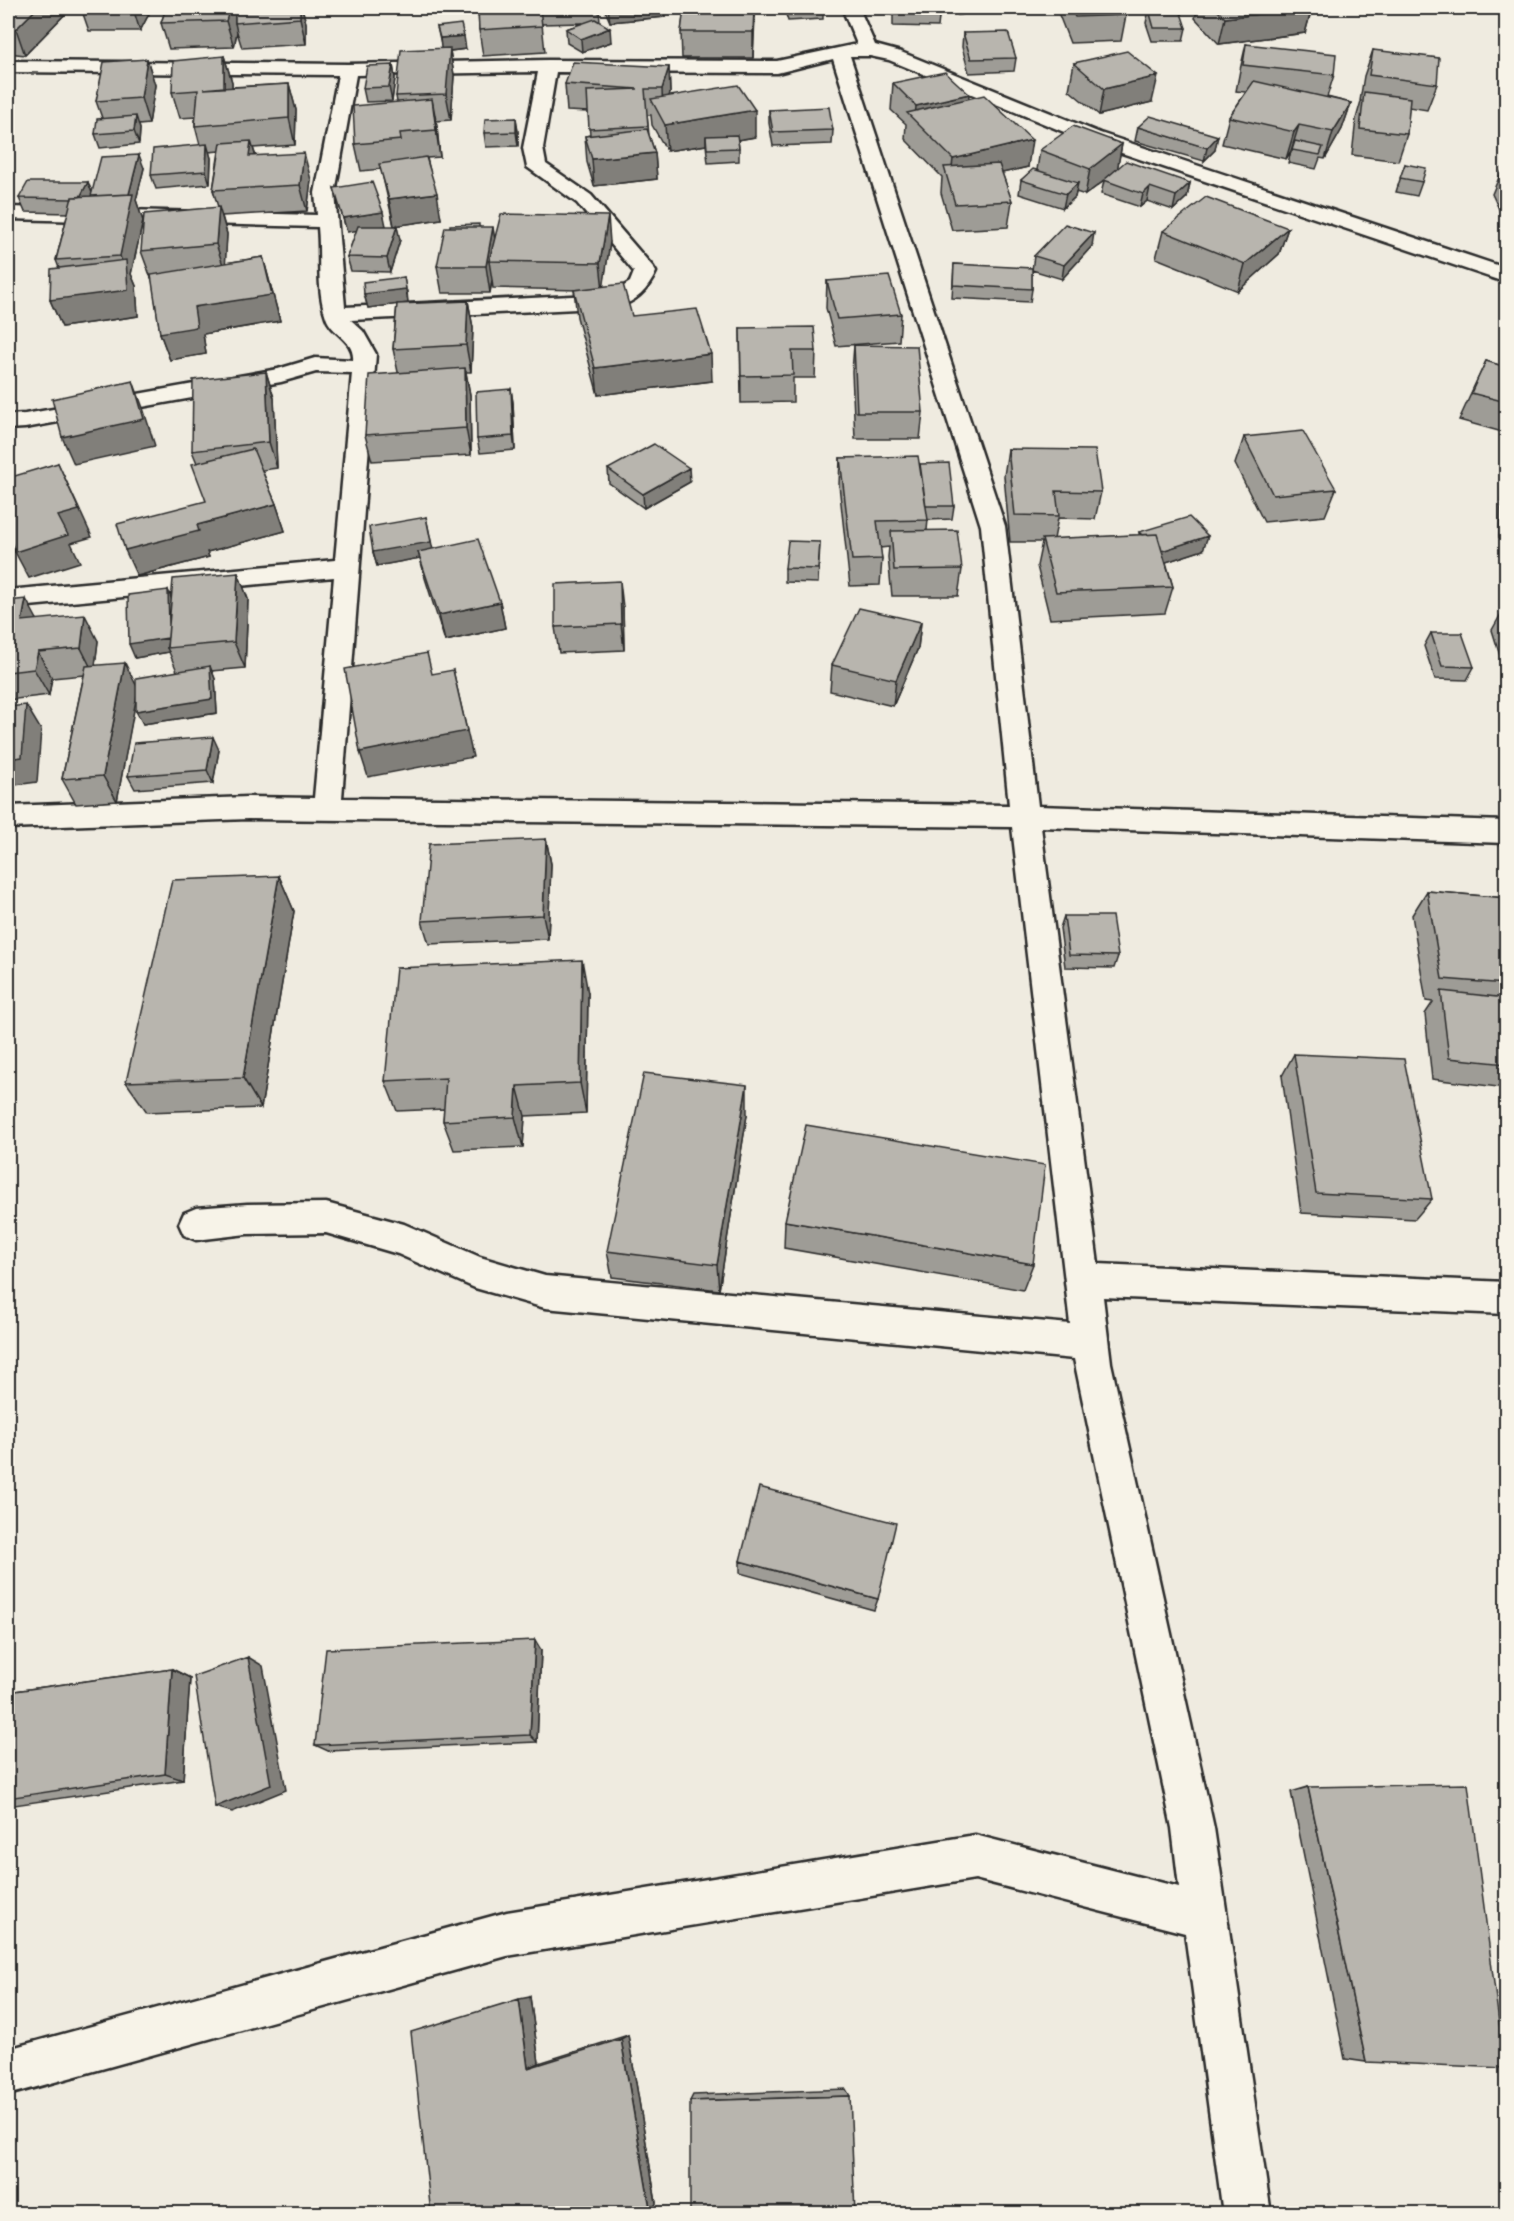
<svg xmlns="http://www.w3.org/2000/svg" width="1514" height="2221" font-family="Mynerve,sans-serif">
  <rect width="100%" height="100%" fill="#efebe0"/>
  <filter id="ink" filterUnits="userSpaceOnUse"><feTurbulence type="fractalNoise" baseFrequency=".0167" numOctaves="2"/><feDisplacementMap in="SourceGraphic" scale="12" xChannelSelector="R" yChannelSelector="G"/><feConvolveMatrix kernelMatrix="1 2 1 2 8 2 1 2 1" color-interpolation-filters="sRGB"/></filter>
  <g filter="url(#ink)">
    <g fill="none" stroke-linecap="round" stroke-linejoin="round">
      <defs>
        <path id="minor" d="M842 8H859L875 45 901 52 1100 133 1506 268V281L1498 280 1086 141 889 60 870 56H850L1005 526 1038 806 1506 821V843L1041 827 1098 1264 1506 1282V1314L1103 1297 1111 1363 1214 1828 1271 2214H1223L1185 1933 975 1879 507 1956 8 2095V2049L507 1912 975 1835 1179 1887 1172 1828 1074 1359 545 1308 475 1288 398 1254 326 1233 247 1234 196 1240 184 1235 179 1224 184 1213 196 1208 247 1204 326 1203 404 1224 480 1257 545 1276 1070 1324 1012 827 248 819 8 828V806L248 797 314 798 334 577 8 608V590L335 560 352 373 316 372 281 382 25 428 8 429V415L25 414 278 369 315 358 353 360C355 340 331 334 326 317 316 289 321 256 318 227L8 219V207L317 215 315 193 338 75 8 72V61L348 64 548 60 777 61 857 44ZM833 59 981 526 1009 805 342 798 376 354 363 331 351 320 617 307C636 302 648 290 656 272L653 267 591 195 546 164 543 148 556 72 777 73ZM538 72 523 148 527 167 577 203 634 272 630 282 612 294 345 307 335 193 356 75Z"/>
      </defs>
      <use href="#minor" stroke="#2b2b2b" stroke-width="5"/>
      <use href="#minor" fill="#f7f3e8" fill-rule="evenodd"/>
    </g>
    <path fill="#9e9c96" stroke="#2b2b2b" stroke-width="1.5" d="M8 8 69 10 25 55 8 53Z
      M81 8H152L140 31H89Z
      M166 8H302L306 23V44L242 48 237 32 234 47 169 49 161 23Z
      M478 8H599L600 22 611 42 582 52 567 43 566 29 583 23 542 24 545 52 483 56 479 30Z
      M604 8H664L665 17 610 22Z
      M682 8H755L753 58H682L681 32 684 10H683Z
      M784 8H823V19L788 21Z
      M893 8H940L938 27 893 26Z
      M952 8H1015L958 15Z
      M1060 8H1123L1126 15 1121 41 1070 43 1059 15Z
      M1198 8H1312L1305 33 1219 44 1195 18Z
      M1149 10 1186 28 1183 41H1152L1146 23Z
      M437 27 466 49 450 51 454 75 451 120 436 121 440 157 427 158 441 219 394 226 381 169 361 171 355 144 397 102 396 96 442 49Z
      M963 33 1016 58 1014 71 969 73 962 47Z
      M1246 44 1334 75 1327 97 1351 103 1342 129 1325 159 1320 158 1316 169 1288 163 1291 151 1286 159 1222 144 1229 117 1246 92 1236 91 1240 70Z
      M1373 50 1437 84 1427 110 1409 107 1407 134 1398 161 1352 155 1356 119 1361 101H1360L1364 76Z
      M224 56 232 82V87L289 84 296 110 295 145 253 148 256 156 311 180 307 211 222 216 227 234 225 263 263 257 280 321 203 334 206 354 170 360 160 333 152 278H151L141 251 218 207 213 190 219 151 209 152 211 158 210 184 156 189 151 175 200 145 195 126V117L180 118 172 92Z
      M147 59 155 85 149 124 139 125 140 129 139 144 100 148 95 134 102 118 96 101Z
      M1074 63 1152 102 1099 115 1069 90Z
      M393 65 395 78 392 101 366 102 363 88Z
      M669 67 670 93 669 96 755 137 738 140 739 148V161L708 163 706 145 667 151 652 125 651 115H647L649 135 655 153 657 179 594 186 587 162 585 136 590 135 588 112 567 111 565 84Z
      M893 83 969 94 968 99 1028 167 1002 173 1012 201 1008 227 952 230 941 193 942 177 905 139 906 124 891 110Z
      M769 110 833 130 832 144 773 146 769 123Z
      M516 118 518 132V146L486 147 484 133Z
      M1138 127 1215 150 1204 161 1135 141Z
      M1122 144 1117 169 1190 183 1187 197 1173 210 1147 201 1140 207 1101 194 1104 181 1085 195 1076 192 1075 197 1063 208 1019 194 1021 180 1037 170 1040 150Z
      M1405 164 1422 182 1417 196 1396 192Z
      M144 168 136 200 143 221 131 274 136 286 138 316 62 327 50 300 59 268 56 260 68 213 25 212 19 198 88 182 92 193Z
      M1503 168H1506V224L1492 194Z
      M334 188 386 226 400 240 390 272 351 271 347 257 357 230 347 232Z
      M480 227 495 240 610 242 603 287 632 316 712 381 598 395 577 317 574 290H578L493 288 492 280 490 293H442L437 266Z
      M1288 228 1279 254 1238 291 1156 258 1163 231Z
      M1092 246 1062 279 1032 270V289L1030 302 952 298 954 264 1032 270 1034 256Z
      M827 281 901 314 899 341 836 346 826 308Z
      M407 291 408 303 398 304 468 301 473 328 471 372H466L470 395 471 455 372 461 365 435 398 372 393 349 397 304 368 308 364 294Z
      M740 328 816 351 815 378H793V402L741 403Z
      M854 345 923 412 920 439H855L852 372Z
      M1486 361 1506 367V433L1459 420Z
      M266 372 274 398 277 468 262 470 276 504 285 531 207 552 209 557 137 576 206 501 197 463 192 451Z
      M511 389 513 403 515 450 480 453 477 439Z
      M1244 437 1336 489 1325 516 1264 522 1235 464Z
      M1008 449 1101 492 1095 519 1058 518 1054 539 1139 535V532L1203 550 1166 562 1173 587 1165 613 1050 619 1037 566 1042 542H1010L1004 476Z
      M840 458 920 468V464L954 506 952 519 928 520 927 530 962 569 958 596H892L888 557 889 547 880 548 882 559 880 585 850 586 839 485Z
      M1506 461V538L1499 537 1502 470Z
      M608 469 690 482 644 508 609 483Z
      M820 542 818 583 785 582V568Z
      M433 549 500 602 505 628 445 641 425 578 420 558 377 566 373 552Z
      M238 573 248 599 245 668 212 671 215 679 217 713 143 724 136 697 117 801 76 804 62 779 84 675 52 678 49 695 8 700V601L38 620 98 641 95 665 136 686 177 671 169 652 135 658 168 590 171 598Z
      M1506 605V675L1492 630Z
      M623 607 624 650 559 653 555 627Z
      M921 622 918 648 893 706 830 691 832 665Z
      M1431 633 1474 667 1467 680 1435 679 1424 646Z
      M219 750 213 783 135 789 128 776Z
      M546 839 551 864 548 939 429 944 422 921Z
      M279 876 294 911 261 1108 147 1112 126 1082Z
      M1427 891 1506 898V1088L1432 1079 1425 1014 1433 1002 1426 1001 1412 915Z
      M1064 916 1118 956 1114 968 1065 967 1060 928Z
      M588 993 586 1113 525 1116 523 1147 454 1150 443 1121 444 1109 397 1111 385 1081Z
      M1294 1054 1432 1199 1415 1219 1301 1213 1282 1076Z
      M747 1115 719 1290 612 1277 607 1251Z
      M785 1221 1033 1264 1023 1290 784 1248Z
      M740 1561 878 1599 874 1610 740 1573Z
      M541 1650 537 1742 328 1751 315 1745Z
      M172 1669 190 1678 183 1780 8 1806V1692Z
      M1308 1787 1366 2062 1345 2059 1291 1792Z
      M530 1997 539 2063 628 2035 656 2203 652 2214H431Z
      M846 2089 850 2096 690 2101 693 2095Z"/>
    <path fill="#817f7a" stroke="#2b2b2b" stroke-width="1.5" d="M37 8H68L69 10 25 55 16 29Z
      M133 8H152L140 31Z
      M214 8H236L235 23 237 32 234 47 226 21Z
      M300 8H302L306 23V44L300 18Z
      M608 8H664L665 17 610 22Z
      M754 8H755V17L753 58V32Z
      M959 8H1015L958 15Z
      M1312 8 1305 33 1219 44 1225 18Z
      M610 28 611 42 582 52 581 39Z
      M464 36 466 49 450 51 454 75 451 120 446 94 440 38Z
      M224 56 232 82V114L224 87Z
      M147 59 155 85 149 124 141 98Z
      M393 65 395 78 392 101 389 87Z
      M669 67 670 93 663 116 662 89Z
      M1158 76 1152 102 1099 115 1104 89Z
      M289 84 296 110 295 145 289 118Z
      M969 94 966 120H915L916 106Z
      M432 99 437 126 440 157 436 130Z
      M1351 103 1342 129 1325 159 1333 132Z
      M755 110V137L707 145 706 136V145L667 151 665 125Z
      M136 116 140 129 139 144 134 131Z
      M516 118 518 132V146L516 132Z
      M1299 125 1291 151 1286 159 1294 132Z
      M1218 136 1215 150 1204 161 1207 148Z
      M1032 140 1028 167 950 185 953 159Z
      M251 141 259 168 249 156Z
      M207 144 211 158 210 184 206 171Z
      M1122 144 1117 171 1085 195 1090 169Z
      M304 153 311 180 307 211 300 185Z
      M655 153 657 179 594 186 592 159Z
      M139 155 144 168 136 200 143 221 131 274 136 286 138 316 62 327 50 300 127 275 120 256 129 194Z
      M88 182 93 196 79 199Z
      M1078 183 1075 197 1063 208 1066 194Z
      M1190 183 1187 197 1173 210 1176 196Z
      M1150 187 1147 201 1140 207 1143 194Z
      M437 193 441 219 394 226 389 199Z
      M219 207 227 234 225 271 216 244Z
      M383 212 386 226 347 232 343 218Z
      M608 216 610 242 603 290 600 263Z
      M397 226 400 240 390 272 387 258Z
      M493 227 497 254 489 261 492 280 490 293 486 266Z
      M1288 228 1279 254 1238 291 1245 264Z
      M1094 233 1092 246 1062 279 1064 265Z
      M263 257 280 321 203 334 206 354 170 360 160 333Z
      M404 277 408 303 368 308 364 294Z
      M468 301 473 328 471 372 466 345Z
      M711 354 712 381 598 395 595 368Z
      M465 368 470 395 471 455 466 428Z
      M266 372 274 398 277 468 269 442Z
      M133 381 143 408 155 446 74 464 62 437Z
      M511 389 513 403 515 450 513 436Z
      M58 463 92 537 71 543 80 562 29 578 15 552Z
      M689 468 690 482 644 508 643 494Z
      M276 504 285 531 207 552 209 557 137 576 125 550 197 525Z
      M426 517 434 555 418 552 420 558 377 566 373 552Z
      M1208 536 1203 550 1154 566 1157 552Z
      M238 573 248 599 245 668 234 642Z
      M620 581 623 607 624 650 621 624Z
      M168 590 173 603 167 648 169 652 135 658 129 644Z
      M26 599 40 625 22 621Z
      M500 602 505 628 445 641 439 615Z
      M85 615 98 641 94 674 81 648Z
      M921 622 918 648 893 706 896 680Z
      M38 652 52 678 49 695 34 669Z
      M125 663 138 689 117 801 103 776Z
      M210 666 215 679 217 713 143 724 136 711Z
      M453 670 473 757 368 777 360 752Z
      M26 705 41 730 37 782 8 786V759Z
      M213 737 219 750 213 783 207 770Z
      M546 839 551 864 548 939 543 915Z
      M279 876 294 911 261 1108 243 1078Z
      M582 960 588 993 586 1113 580 1083Z
      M747 1085V1115L719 1290 717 1265Z
      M517 1086 525 1116 523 1147 515 1117Z
      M535 1640 541 1650 537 1742 530 1735Z
      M248 1657 263 1666 286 1790 232 1812 215 1807Z
      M172 1669 190 1678 183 1780 165 1774Z
      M530 1997 539 2063 528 2068 519 1999Z
      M628 2035 656 2203 652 2214H651L621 2039Z"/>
    <path fill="#b8b5ae" stroke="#2b2b2b" stroke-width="1.5" d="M8 8H37L16 29 8 28Z
      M166 8H230L226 21 161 23Z
      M235 8H300V18L235 23Z
      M478 8H540L542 26 479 30Z
      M684 8H754L753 32H681Z
      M1071 8H1123L1126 15 1075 17Z
      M1215 8H1312L1225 18Z
      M1149 10H1180L1186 28H1154Z
      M595 19 610 28 581 39 566 29Z
      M461 24 464 36 440 38 437 27Z
      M1008 32 1016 58 971 59 963 33Z
      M1246 44 1336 54 1334 75 1243 65Z
      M450 48 446 94 396 96 401 50Z
      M1373 50 1439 58 1437 84 1369 75Z
      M1127 51 1158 76 1104 89 1074 63Z
      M224 56V87L204 89 289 84V118L195 126 198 90 172 92 173 61Z
      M147 59 141 98 96 101 104 62Z
      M573 62 669 67 662 89H645L648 126 589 129 587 91 638 89 565 84Z
      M393 65 389 87 363 88 367 66Z
      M945 72 969 94 916 106 893 83Z
      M1254 81 1351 103 1333 132 1299 125 1294 132 1229 117Z
      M738 85 755 110 665 125 651 99Z
      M1364 92 1410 98 1407 134 1360 129Z
      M984 95 1032 140 953 159 907 113Z
      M432 99 436 130 400 133 401 140 355 144 353 106Z
      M829 107 833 130 773 132 769 110Z
      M136 116 134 131 95 134 97 119Z
      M1150 116 1218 136 1207 148 1138 127Z
      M516 118V132L484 133 485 119Z
      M1073 126 1122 144 1090 169 1040 150Z
      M647 129 655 153 592 159 585 136Z
      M737 135 739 148 707 149 706 136Z
      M251 141 249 156 304 153 300 185 213 190 221 143Z
      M1295 141 1323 147 1320 155 1292 150Z
      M207 144 206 171 151 175 153 149Z
      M139 155 129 194 91 196 101 157Z
      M426 157 437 193 389 199 379 164Z
      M1126 161 1190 183 1176 196 1150 187 1143 194 1104 180Z
      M999 164 1012 201 955 204 944 167Z
      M1405 164 1426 168 1422 182 1400 178Z
      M1033 169 1078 183 1066 194 1021 180Z
      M28 182H88L80 197H72V199L19 198Z
      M372 182 383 212 343 218 334 188Z
      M133 194 120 256 56 260 72 197Z
      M1206 197 1288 228 1245 264 1163 231Z
      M219 207 216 244 141 251 144 214Z
      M501 214 608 216 600 263 489 261Z
      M479 224V227H450V225Z
      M1065 224 1094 233 1064 265 1034 256Z
      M358 226H397L387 258 347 257Z
      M445 227H493L486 266H437Z
      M263 257 272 295 194 307 197 327 160 333 151 275Z
      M126 260 128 290 50 300 51 269Z
      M954 264 1032 268V289L953 285Z
      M889 276 901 314 837 319 827 281Z
      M404 277 406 289 364 294 363 282Z
      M623 284 632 316 697 309 711 354 595 368 574 290Z
      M468 301 466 345 393 349 397 304Z
      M814 327 816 351H792L793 375 741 376 740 328Z
      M854 345 917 346 923 412H857Z
      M1486 361 1506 367V402L1471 393Z
      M465 368 466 428 365 435 369 375Z
      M266 372 269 442 192 451 193 380Z
      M133 381 144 419 62 437 52 399Z
      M511 389 513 436 477 439 476 392Z
      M1303 431 1336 489 1273 495 1244 437Z
      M654 444 689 468 643 494 608 469Z
      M253 449 276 504 197 525 199 531 125 550 117 524 206 501 192 464Z
      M1008 449 1095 450 1101 492 1056 491 1059 516 1015 515Z
      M918 456 928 520 877 521 882 559 852 560 840 458Z
      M58 463 79 510 58 516 68 535 15 552 8 534V478Z
      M949 463 954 506H926L920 464Z
      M426 517 431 542 373 552 369 527Z
      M1189 517 1208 536 1162 551 1157 534 1142 535 1139 532Z
      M957 530 962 569 894 570 891 531Z
      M1157 534 1173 587 1056 592 1042 539Z
      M478 539 500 602 439 615 418 552Z
      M788 541 820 542 818 569 785 568Z
      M238 573 234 642 167 648 173 579Z
      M620 581 621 624 555 627V584Z
      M168 590 169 625 168 638 129 644 128 595Z
      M26 599 22 621 85 615 81 648 38 652 34 669 8 672V601Z
      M859 608 921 622 896 680 832 665Z
      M1431 633H1462L1474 667 1442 666Z
      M427 653 432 674 453 670 467 731 360 752 345 669Z
      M125 663 103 776 62 779 86 666Z
      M210 666 212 699 136 711V678Z
      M26 705 22 757 8 759V707Z
      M213 737 207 770 128 776 134 743Z
      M546 839 543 915 422 921 429 844Z
      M279 876 243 1078 126 1082 172 880Z
      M1427 891 1506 898V984L1442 979Z
      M1064 916H1112L1118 956 1069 955Z
      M582 960 580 1083 517 1086 515 1117 443 1121 446 1078 385 1081 396 968Z
      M1441 991 1506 998V1064L1449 1058Z
      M1294 1054 1404 1059 1432 1199 1316 1193Z
      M644 1073 747 1085 717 1265 607 1251Z
      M806 1125 1045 1165 1033 1264 785 1221Z
      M759 1487 896 1523 878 1599 740 1561Z
      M535 1640 530 1735 315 1745 326 1649Z
      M248 1657 271 1785 215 1807 194 1676Z
      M172 1669 165 1774 8 1798V1692Z
      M1468 1784 1505 2068 1366 2062 1308 1787Z
      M519 1999 528 2068 621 2039 651 2214H431L411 2032Z
      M850 2096 855 2214H690V2101Z"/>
  </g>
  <rect width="1514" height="2221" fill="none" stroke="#f7f3e8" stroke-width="30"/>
  <rect x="15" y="15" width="1484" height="2191" fill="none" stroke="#2b2b2b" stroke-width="2" filter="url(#ink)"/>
</svg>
